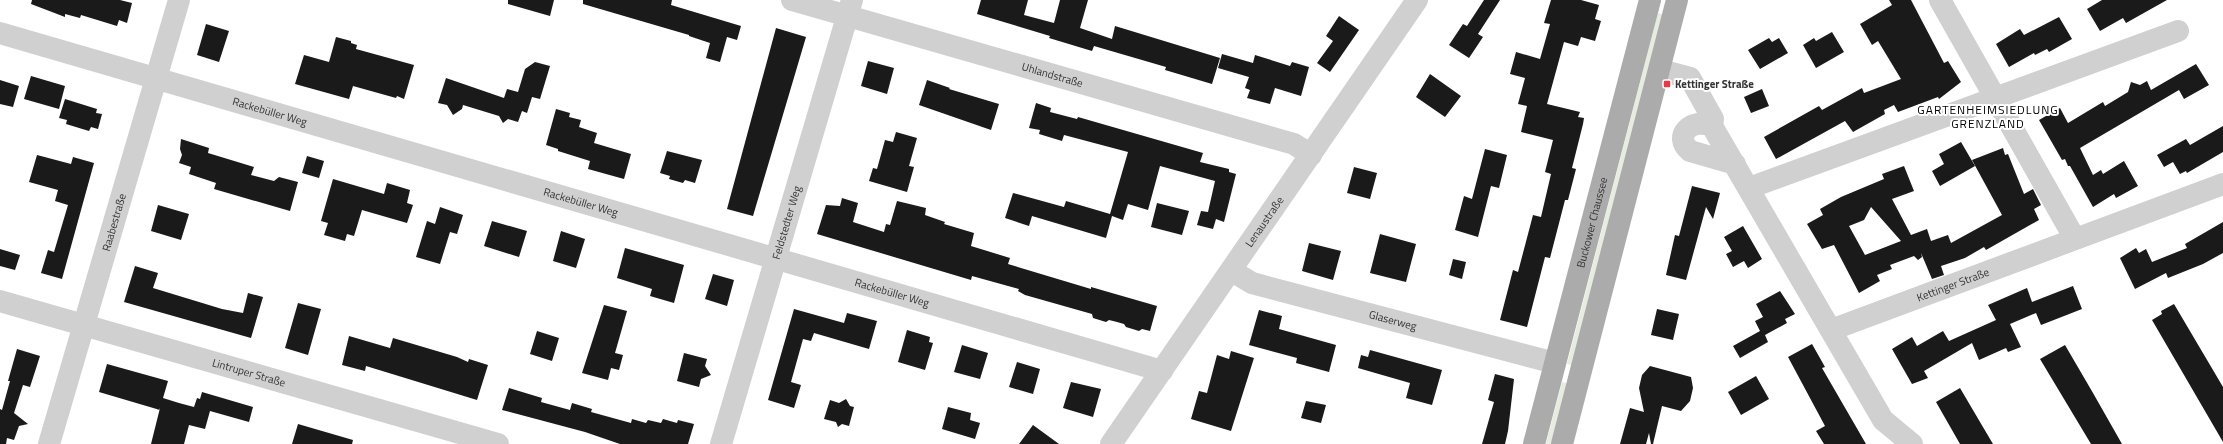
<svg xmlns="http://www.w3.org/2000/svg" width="2223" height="444" font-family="'Titillium Web',sans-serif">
  <rect width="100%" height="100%" fill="#fff"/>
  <path fill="#e6ecdf" d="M1658 13 1666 15 1575 366 1567 364Z
    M1562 382 1570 384 1555 444H1546Z"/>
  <path fill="#1a1a1a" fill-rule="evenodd" d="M32 0H120L132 3 127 23 119 20 117 26 81 15 80 18 65 14V17L31 4Z
    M508 0H554L550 16 508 4Z
    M583 0H672L671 5 741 26 737 40 727 37 720 62 706 58 710 43 689 36V35L583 4Z
    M981 0H1028L1024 15 1054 23 1060 0H1088L1080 28 1112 39 1115 26 1220 58 1212 84 1165 70 1166 67 1094 46 1092 51 1049 38 1050 36 977 14Z
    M1484 0H1500L1478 34 1483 37 1469 58 1449 45 1463 24 1467 26Z
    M1551 0H1581L1599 5 1595 19 1601 21 1595 41 1581 37 1578 46 1564 42 1547 104 1580 112 1578 117 1584 118 1583 124 1572 168 1576 169 1568 200H1565L1550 258 1545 257 1527 327 1500 320 1513 270 1518 272 1533 215 1541 217 1551 174 1545 172 1553 140 1521 132 1527 106 1518 104 1525 78 1510 74 1516 52 1540 59 1550 24 1544 23Z
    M1889 0H1911L1944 63 1948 61 1961 82 1939 99 1938 97 1898 112 1894 105 1884 110 1885 114 1853 132 1845 121 1776 159 1764 137 1819 106 1822 110 1862 88 1864 93 1901 79 1878 41 1872 45 1860 24 1892 5Z
    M2102 0H2167L2126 23 2123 18 2100 31 2087 9Z
    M1339 16 1359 30 1330 72 1317 63 1333 41 1326 36Z
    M2059 17 2072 39 2049 52 2047 49 2035 55 2034 53 2009 67 1996 44 2020 29 2024 35Z
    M206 24 229 31 219 62 197 55Z
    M776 28 806 37 753 216 727 209Z
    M1832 32 1844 52 1816 68 1803 45 1814 38 1816 41Z
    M336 37 351 41V43L357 45 356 49 414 65 404 99 397 96 396 98 353 86 349 99 295 84 304 55 329 62Z
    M1769 38 1772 42 1779 38 1788 53 1760 69 1748 50Z
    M1222 54 1253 63 1255 55 1290 66 1292 62 1309 67 1301 96 1275 88 1270 104 1247 98 1250 90 1245 88 1249 77 1218 68Z
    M868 61 894 68 887 94 861 86Z
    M535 62 550 66 540 99 532 97 527 113 522 111 518 122 508 119 503 123 499 116 463 105 462 109 453 115 447 105 438 103 446 78 504 98 507 89 518 92 525 69Z
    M2196 64 2209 85 2184 99 2179 90 2080 148 2093 175 2101 170 2103 174 2124 161 2138 186 2116 198 2114 194 2093 207 2070 166H2068L2065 159 2062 160 2039 120 2060 108 2068 123 2103 102 2105 106 2128 92 2131 82 2140 85 2147 81 2151 90Z
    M1430 74 1461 96 1445 117 1416 97Z
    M31 76 65 86 59 109 24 99Z
    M0 80 19 86 13 107 0 104Z
    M927 80 950 88 949 89 999 104 991 130 919 105Z
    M1762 89 1769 106 1751 113 1744 97Z
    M65 99 97 109 96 113 102 114 98 129 91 127 89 131 66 124 67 120 59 118Z
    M1036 103 1051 108 1050 112 1077 119 1078 117 1203 153 1200 162 1229 169V172L1236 174 1224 222 1216 219 1213 229 1197 225 1201 211 1208 212 1215 181 1160 166 1148 210 1128 204 1123 220 1112 216 1106 238 1032 216 1029 226 1005 218 1013 193 1064 207 1066 201 1110 214 1128 152 1064 135 1062 141 1039 134 1040 130 1029 128Z
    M556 109 570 113 569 117 581 120 579 127 597 133 594 143 631 154 624 179 588 169 590 161 558 151V149L546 145Z
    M2223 126V152L2187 173 2186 171 2180 174 2173 162 2164 167 2157 155 2186 139 2190 145Z
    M896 132 917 138 909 166 914 167 907 192 869 181 873 168 877 169 885 140 893 142Z
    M181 139 209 148 208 153 254 167 251 175 274 181 279 177 298 182 290 211 214 189 216 183 189 174 191 167 179 163 182 155 180 149Z
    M1961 142 1975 166 1940 186 1932 171 1944 164 1939 154Z
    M2003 148 2005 155 2008 154 2024 194 2033 189 2041 205 2034 209 2039 220 1986 250 1984 247 1965 258 1941 266 1944 275 1932 279 1921 253 1922 257 1918 260 1914 256 1890 265 1892 269 1877 275 1880 281 1859 293 1834 245 1822 249 1807 224 1823 215 1820 209 1841 197 1884 179 1882 174 1904 166 1914 191 1892 199 1911 235 1927 229 1931 241 1948 235 1951 243 2002 215 1972 160ZM1871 207 1901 241 1865 255 1849 226 1864 220Z
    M1485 149 1507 155 1499 188 1491 186 1478 237 1455 230 1464 196 1472 199Z
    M667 151 702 160 695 183 685 180 683 183 669 179 670 176 660 173Z
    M37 155 71 164 73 157 94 163 62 279 41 273 48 250 54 252 68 205 55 201 58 190 29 182Z
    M307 156 324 161 319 178 302 173Z
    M1354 167 1377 173 1370 199 1347 193Z
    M333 179 384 194 387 183 410 190 407 203 413 205 407 223 362 210 354 236 347 234 345 241 324 235 328 223 321 221Z
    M1692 186 1720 193 1713 219 1706 207 1686 280 1666 275 1675 235 1679 236Z
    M842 198 858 203 853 222 884 232 886 224 890 225 897 201 926 208 925 215 945 222 944 224 974 233 971 246 1010 258 1008 264 1091 289V287L1157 306 1150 331 1142 329 1139 331 1126 327 1124 324 1117 322 1109 320 1106 322 1093 318 1092 314 1025 295 1018 291 1019 289 972 276 971 280 817 234 826 205 840 206Z
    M1157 203 1189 211 1182 235 1151 227Z
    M158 205 189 214 181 240 151 231Z
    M440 207 463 215 457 234 450 232 440 264 416 257 427 221 435 224Z
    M492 221 527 231 519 257 484 246Z
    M2223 222V253L2203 264 2168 278 2166 273 2135 289 2120 258 2136 248 2139 253 2146 249 2152 262 2187 248 2185 244Z
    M1743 226 1762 259 1748 268 1744 261 1733 267 1726 254 1732 251 1724 237Z
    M561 231 585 239 576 268 553 261Z
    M1380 234 1416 244 1406 282 1370 273Z
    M1309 243 1341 251 1333 280 1302 271Z
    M625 248 684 265 674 303 650 296 652 289 617 278Z
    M0 249 20 255 15 270 0 266Z
    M1453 259 1466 262 1462 279 1449 275Z
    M135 266 158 273 153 288 222 309 243 313 248 293 263 297 251 338 124 302Z
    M713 274 734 280 727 306 705 299Z
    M2073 286 2082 309 2041 325 2036 313 2010 324 2021 347 2008 352 2006 348 1979 360 1972 343 1924 371 1928 378 1912 384 1892 349 1912 337 1917 346 1943 331 1949 341 1996 320 1988 305 2027 288 2032 302Z
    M1780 291 1795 314 1785 319 1787 323 1765 335 1768 342 1740 358 1733 346 1760 331 1755 321 1763 317 1756 304Z
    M298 303 321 309 308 355 285 348Z
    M2174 304 2223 387V442L2152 320 2162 314 2161 311Z
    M604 305 627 311 615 353 623 355 619 370 611 368 608 380 582 373Z
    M794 309 844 323 847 313 877 321 869 349 814 333 811 341 803 339 791 382 801 385 794 408 768 400Z
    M1657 309 1679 314 1673 340 1651 335Z
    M1259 310 1282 316 1279 329 1336 345 1329 372 1296 363 1297 358 1249 345Z
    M907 330 930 337 929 342 933 343 925 370 898 362Z
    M537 331 559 338 552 361 530 354Z
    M349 336 390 348 393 338 457 357 468 362 469 359 488 365 477 400 366 366 365 371 342 365Z
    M1812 344 1825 367 1822 368 1866 444H1824L1816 431 1825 426 1788 357Z
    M962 345 988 353 980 379 954 372Z
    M2065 345 2093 393 2122 444H2091L2040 359Z
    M17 349 40 356 30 387 23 385 14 413 28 424 19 426 14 440 7 438 6 444H0V409L2 410 10 381H8Z
    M1370 350 1442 370 1432 405 1406 398 1410 383 1358 368 1361 355 1368 357Z
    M1231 351 1254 358 1231 431 1191 419 1199 391 1207 393 1217 355 1229 359Z
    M684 353 707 359 705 366 711 375 701 379 699 387 677 381Z
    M1017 362 1040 369 1033 394 1009 387Z
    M107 364 168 381 163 398 179 403 194 407 197 398 200 399 202 392 253 407 249 422 210 411 205 429 189 425 184 444H151L160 408V410L99 392Z
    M1650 366 1691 377 1693 388 1690 401 1681 411 1662 406 1653 444H1651L1649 433 1646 444H1620L1630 408 1644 412 1639 388 1642 375Z
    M1495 374 1514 379 1508 431 1505 444H1482L1494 402 1488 400Z
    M1756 376 1769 399 1741 415 1728 392Z
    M1071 382 1101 389 1093 417 1063 408Z
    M509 388 542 398 541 402 570 410 572 403 592 409 591 412 631 423 632 419 646 423 648 420 661 423 663 419 677 423 678 420 694 424 688 444H620L585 432 502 410Z
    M1960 388 1980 422 1993 444H1960L1936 402Z
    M846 399 850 406 854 407 849 426 842 424 838 427 836 422 824 419 830 400 839 403Z
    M1306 401 1326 405 1321 423 1301 418Z
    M948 407 971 413 970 420 980 423 975 439 942 429Z
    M298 424 353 440 352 444H292Z
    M1033 425 1059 444H1019Z"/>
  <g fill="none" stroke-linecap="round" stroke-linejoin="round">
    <g stroke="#d0d0d0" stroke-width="22">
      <path id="s1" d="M792 0 1294 144 1311 155"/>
      <path d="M1940 0 2075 239"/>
      <path id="s2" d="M0 33 1162 371"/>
      <path d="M1660 70 1690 78 1713 119 1712 126"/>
      <path d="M1735 164 1690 151C1672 136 1692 117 1712 126L1883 420 1912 444"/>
      <path d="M1749 188 2178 31"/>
      <path id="s3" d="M1232 271 1252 283 1555 363"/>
      <path id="s4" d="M0 301 498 444"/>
      <path id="s5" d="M1831 330 2223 184"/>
      <path id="s6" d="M49 444 179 0"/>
      <path id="s7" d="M721 444 852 0"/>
      <path id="s8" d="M1111 444 1417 0"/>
    </g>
    <g stroke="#ababab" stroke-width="22">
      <path id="s9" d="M1534 444 1650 0"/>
      <path d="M1562 444 1677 0"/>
    </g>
  </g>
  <rect fill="#e63946" stroke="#fff" stroke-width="1.5" x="1663" y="80" width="8" height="8" rx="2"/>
  <g text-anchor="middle" stroke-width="4" stroke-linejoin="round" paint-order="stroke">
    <g font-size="11" fill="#333" stroke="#fff">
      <text dy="4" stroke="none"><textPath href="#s1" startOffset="271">Uhlandstraße</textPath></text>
      <text dy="4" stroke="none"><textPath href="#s2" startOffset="281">Rackebüller Weg</textPath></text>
      <text dy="4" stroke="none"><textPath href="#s2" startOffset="605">Rackebüller Weg</textPath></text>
      <text dy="4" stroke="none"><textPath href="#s6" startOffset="231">Raabestraße</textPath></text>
      <text dy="4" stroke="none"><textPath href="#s7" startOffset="231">Feldstedter Weg</textPath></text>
      <text dy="4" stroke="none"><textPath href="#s8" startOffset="270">Lenaustraße</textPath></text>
      <text dy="4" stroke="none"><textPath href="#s9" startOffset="229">Buckower Chaussee</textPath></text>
      <text dy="4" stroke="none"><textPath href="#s5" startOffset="130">Kettinger Straße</textPath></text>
      <text dy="4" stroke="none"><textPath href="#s2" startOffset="929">Rackebüller Weg</textPath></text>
      <text dy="4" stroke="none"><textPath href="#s3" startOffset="169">Glaserweg</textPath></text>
      <text dy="4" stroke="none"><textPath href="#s4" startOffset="259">Lintruper Straße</textPath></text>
    </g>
    <g font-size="11" font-weight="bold" fill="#333" stroke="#fff" text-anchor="start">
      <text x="1675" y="88">Kettinger Straße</text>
    </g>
    <g font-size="12" letter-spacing="1" fill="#000" stroke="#fff">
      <text x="1988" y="114">GARTENHEIMSIEDLUNG<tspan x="1988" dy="14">GRENZLAND</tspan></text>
    </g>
  </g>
</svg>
